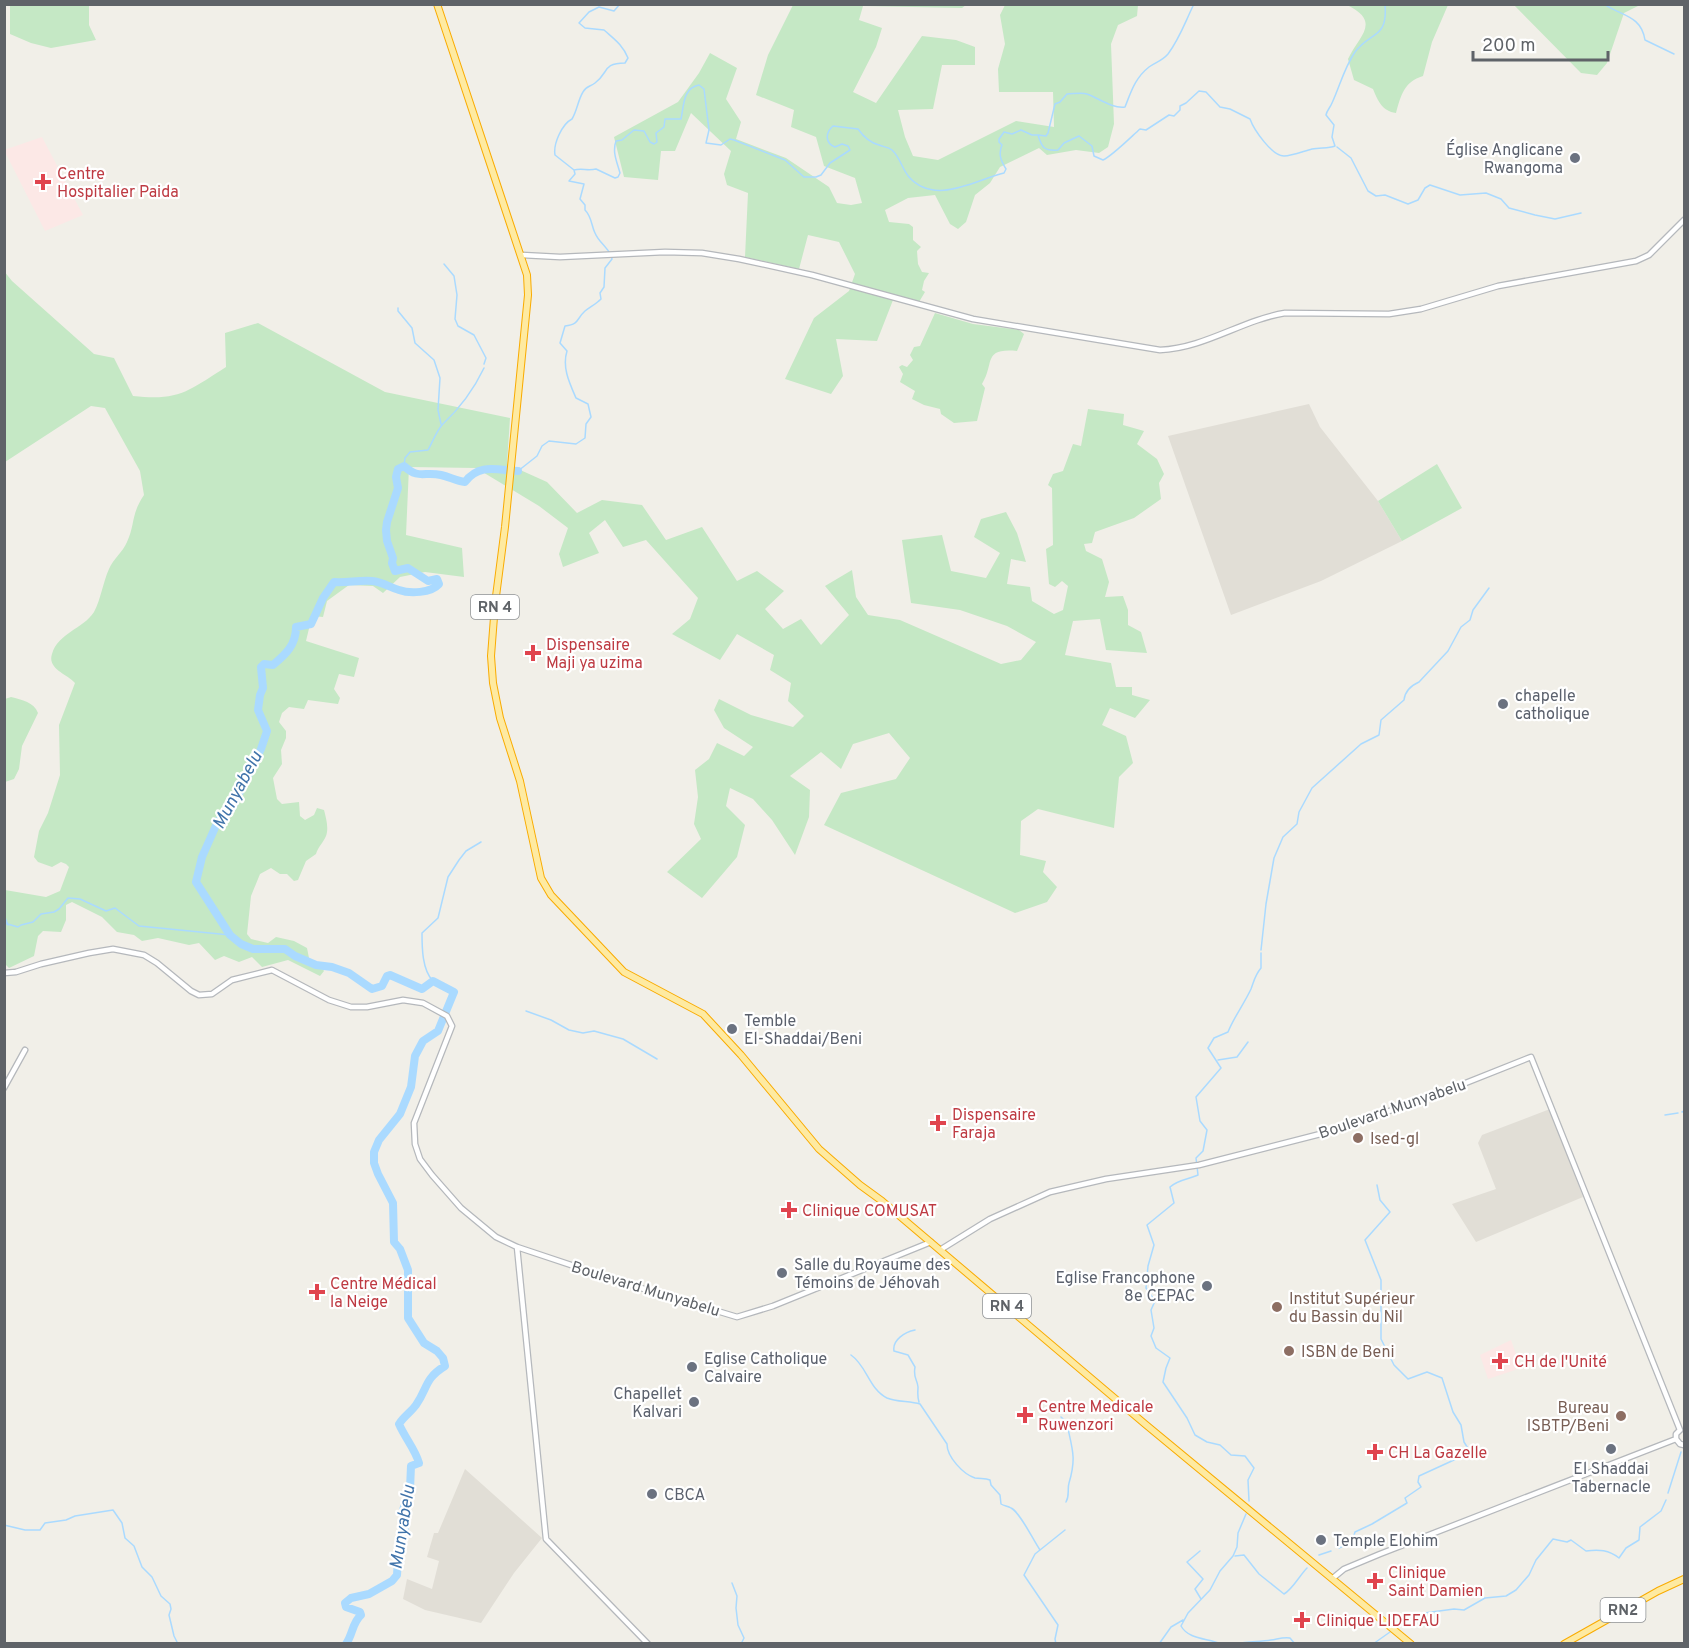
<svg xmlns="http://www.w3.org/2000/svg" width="1689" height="1648" font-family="Overpass,sans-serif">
  <rect width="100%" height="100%" fill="#f1efe8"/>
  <path fill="#e1ded6" d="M1309 404 1320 427 1378 501 1402 541 1321 581 1231 615 1168 436Z
    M1550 1109 1583 1197 1476 1242 1452 1204 1496 1189 1478 1143 1482 1135Z
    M465 1469 542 1538 514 1573 481 1623 425 1610 403 1599 407 1579 432 1589 439 1561 427 1557 434 1533H438Z"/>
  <path fill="#fce8e6" d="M42 137 83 215 45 231 4 150Z
    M1511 1340 1521 1368 1488 1379 1480 1355Z"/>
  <path fill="#c5e8c5" d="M10 5H89V25L96 40 51 48 31 43 10 34Z
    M793 5H966L962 8 863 6 859 20 882 28 876 47 853 92 876 103 922 36 956 40 975 47V65H942L933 109 898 110 905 137 913 156 938 160 1016 121 1054 127 1053 92H999L998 69 1005 44 1000 15 1005 5H1138L1137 16 1118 25 1111 44 1114 124 1108 147 1099 153 1076 150 1047 155 1039 148 1000 167 990 183 975 195 966 222 958 229 950 224 935 195 908 198 885 210 889 222 909 224 913 227V240L921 247 917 251 918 264 922 272 929 273 924 281 922 290 925 292 919 302 895 295 877 341 836 339 843 376 831 394 785 379 814 318 849 291 855 274 839 242 808 235 799 269 745 257 748 193 727 185 724 174 731 151 691 113 675 151H661L658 180 624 177 614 137 678 102 699 73 710 53 737 68 726 99 741 122 736 139 786 158 829 187 837 203 851 205 862 203 855 178 824 166 816 137 791 127 794 110 756 95 768 55Z
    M1347 5H1448L1432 42 1423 76C1404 82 1401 95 1396 113 1382 111 1378 101 1373 89L1354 80 1348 59C1359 36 1382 22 1347 5Z
    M1514 5H1640L1624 13 1607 63 1597 75 1581 73Z
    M4 271 12 281 94 354 114 358 133 396C180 401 188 391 226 367L225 333 258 323 385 392 510 418 507 464 547 482 577 513 602 500 642 505 666 540 702 527 737 581 757 571 784 591 765 609 783 629 801 619 821 645 849 615 825 586 852 570 856 597 868 615 900 620 1001 664 1021 660 1036 642 1007 626 960 610 911 603 902 540 942 535 951 571 986 578 1000 553 974 537 981 519 1006 512 1017 533 1026 562 1011 559 1007 584 1030 587 1032 601 1054 614 1063 610 1068 586 1062 581 1055 587 1049 584 1046 549 1053 545 1052 488 1048 485 1053 474 1063 471 1073 444 1081 446 1088 409 1124 414 1123 425 1144 431 1137 444 1157 459 1164 474 1159 483 1161 499 1134 518 1095 532 1092 543 1084 544 1086 551 1102 559 1109 582 1105 597 1123 596 1128 610V625L1141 632 1147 653 1106 650 1100 619 1073 621 1065 655 1111 663 1116 687H1132V695L1150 700 1135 718 1110 708 1102 725 1126 736 1133 763 1119 777 1114 828 1038 809 1021 821 1020 855 1046 861 1043 872 1057 887 1047 902 1015 913 824 825 841 793 896 779 910 758 889 733 853 744 841 769 821 752 790 776 810 790 809 817 795 855 772 820 753 799 730 788 726 806 745 825 737 857 702 898 667 872 701 839 694 824 698 797 695 770 709 759 717 743 744 756 753 747 724 728 714 710 719 699 751 715 793 727 804 716 788 701 791 683 770 670 774 655 737 634 720 660 672 634 690 619 698 598 646 540 623 547 605 520 589 533 599 553 563 567 559 554 568 528 539 506 476 468 409 467 406 535 462 548 464 577 425 572 400 577 383 593 373 586 349 585 327 601 323 617 312 616 306 641 359 658 354 677 339 674 334 689 340 698 338 704 308 700 304 709 289 707 282 713 279 722 286 731V738L281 750 282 764 273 778 277 799 282 804 299 802 300 816 305 820 314 815 317 808 324 810C326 818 329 828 326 836 323 843 318 847 316 854L306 861 298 880 294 881 287 874H280L271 868 260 874 251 896 247 934 251 939 268 943 276 937 294 941 307 948 309 958 319 964 324 971 320 976 288 960 262 967 252 957 239 962 224 956 215 960 199 943 189 945 158 938 142 941 134 935 117 932 102 917 72 902 66 905V920L61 932 43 931 38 936 34 956 9 968 5 964V890L46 897 60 891 69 867 66 864 61 862 52 867 38 862 34 857 39 831 48 813 60 775 59 725 75 683C67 674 47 669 52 654 58 633 83 629 94 612 101 599 103 582 109 569 113 559 123 552 127 542 135 525 131 514 144 495L140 471 105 408 91 406 5 462Z
    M935 313 973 324 1019 330 1024 334 1017 351C982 348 995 363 982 384L985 388 977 421 954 423 941 414 940 409 924 405 912 399 915 391 900 382 903 374 899 367 902 365 907 367 913 360 910 355 914 347 920 346Z
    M1437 464 1462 508 1402 541 1378 501Z
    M11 697C22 700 34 702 38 713L22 746 19 769 14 779 5 782V699Z"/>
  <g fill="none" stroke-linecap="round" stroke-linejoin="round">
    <path stroke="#aadaff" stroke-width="1.5" d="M1604 4C1621 16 1641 15 1645 40L1674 54
      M1038 135 1046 136 1048 133 1055 104 1060 102 1067 94C1073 94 1082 92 1087 94 1098 98 1113 109 1125 107 1131 92 1135 78 1149 67 1156 62 1162 61 1168 54 1180 38 1185 22 1194 4
      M1337 147 1351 158 1368 191 1376 196 1385 195 1408 204 1418 200 1425 188 1430 185 1460 195 1486 193 1501 199 1509 208 1535 215 1555 219 1581 213
      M574 170C582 168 588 171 596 169L615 178 618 177 620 173C617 162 612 152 616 141L622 140 634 130 644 131 650 142 654 144 657 142 656 133 664 127 665 119H681C684 105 683 88 699 85L704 89 709 130 706 143 721 145 730 139 734 140 785 160 804 177H816L821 175 830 163 850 150 848 146 842 144 835 147C825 143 825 133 833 126L858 129C863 136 871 143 879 145 884 147 888 147 892 150 900 157 902 169 909 177 935 206 975 180 1004 173L1006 169C1001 161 998 154 1002 145L999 142V139L1004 132 1012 134 1021 130 1032 135H1038C1042 148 1044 151 1058 150L1064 143 1079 136 1092 146 1094 156 1103 160C1112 156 1131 137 1140 129L1146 130 1169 115 1174 116 1180 110V106L1186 103 1199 91 1206 92 1220 107 1230 109 1250 119C1254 130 1272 156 1284 156 1292 156 1304 151 1312 149 1320 147 1328 149 1335 146L1332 137 1334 125 1326 115C1327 110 1330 108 1332 103 1340 86 1344 68 1355 52 1371 31 1388 39 1385 4
      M444 264 454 276 457 295 455 319 458 326 474 335 486 358 484 364
      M398 308V311L412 328 415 343 434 360 440 378 438 410 441 424
      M404 466 405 458 410 452 428 450C432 443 436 432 442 425 458 410 474 389 484 368
      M518 471 537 456 542 446 549 441 576 444 585 438 586 424 591 417 588 404 576 398C569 382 562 367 567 351L560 343 565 326C580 324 576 319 585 311 590 307 596 304 601 299L600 293 604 287 605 268 612 259C609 246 600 245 595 233 591 225 592 217 585 210V205L580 199 584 184 569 181 575 174 574 170 555 155C553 144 562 124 572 119 577 111 578 100 583 92 586 86 590 87 595 83 609 73 602 63 625 63L628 58C623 45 614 39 604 30L585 28 579 23 589 12 599 7 614 11 620 4
      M4 915 8 925
      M4 923 18 927 21 925 33 922 41 914 54 912 59 909 68 898 80 899 106 911 115 908 139 926 230 935
      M1261 950 1266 904 1274 858 1283 837 1297 824 1299 812 1312 788 1361 744 1379 735 1381 720 1404 700C1405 691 1410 686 1419 682L1448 651 1461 627 1470 620 1473 610 1489 588
      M433 981C422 970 422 947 422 933L438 918 448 877 459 860 466 851 481 842
      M526 1011 551 1020 569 1030 583 1033 594 1031 623 1039 657 1059
      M1218 1060 1237 1057 1248 1042
      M1682 1112 1684 1111
      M1665 1115 1678 1113
      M915 1330C905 1332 892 1340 894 1351L908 1355 915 1367C913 1378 917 1378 918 1387 918 1392 917 1396 919 1402
      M851 1355C867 1366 869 1389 887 1398 896 1402 910 1401 920 1404L947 1444C947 1457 963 1474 975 1478 981 1479 985 1478 990 1480L991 1485 1000 1495 1001 1504C1004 1506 1008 1506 1011 1508 1020 1512 1033 1540 1040 1550
      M1061 1417 1070 1425 1068 1429C1073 1451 1076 1460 1069 1483 1067 1490 1070 1495 1066 1502
      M1668 1493 1681 1452
      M1249 1501 1248 1480 1254 1468 1245 1456 1231 1455 1220 1445 1207 1442 1195 1435 1187 1418 1163 1382 1166 1368 1170 1358 1156 1348 1151 1336 1154 1328 1151 1310 1155 1301 1146 1288 1148 1266 1154 1245 1147 1225 1174 1203 1170 1187C1177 1180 1189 1179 1198 1175L1196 1158 1203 1151 1207 1130 1200 1121 1196 1097 1221 1068 1208 1048 1214 1038 1228 1032C1234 1017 1244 1004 1251 989 1254 981 1255 975 1261 968V953
      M4 1525 25 1530H40L45 1523 66 1520 75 1516 113 1510 122 1523 125 1538 134 1546 142 1567 152 1577 161 1596 170 1604 171 1609 169 1615 174 1636 178 1644
      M1339 1548 1352 1542 1355 1532 1372 1524 1407 1503 1405 1498 1421 1487 1418 1482 1419 1476 1467 1454 1469 1450 1464 1442 1461 1425 1453 1412 1442 1378 1427 1372 1408 1379 1394 1365 1381 1339V1280L1365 1240 1390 1212 1380 1200 1377 1185
      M1200 1551 1187 1562 1203 1579 1195 1589 1201 1599
      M1319 1555 1331 1551
      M1235 1556 1244 1555 1259 1574 1284 1594C1292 1590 1300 1575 1307 1568
      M732 1583 737 1596 736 1608 738 1625 744 1638 741 1644
      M1417 1614 1454 1609 1464 1610 1485 1598 1506 1596 1516 1590 1529 1575 1536 1560 1553 1539 1567 1542 1571 1540 1586 1551C1599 1549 1609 1550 1619 1558L1626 1548 1639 1540 1640 1527 1661 1511 1666 1500
      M1056 1644 1055 1639 1058 1625 1024 1575 1035 1554 1065 1530
      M1159 1644 1171 1627 1183 1620
      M1221 1644C1208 1638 1189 1640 1181 1626L1188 1613 1210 1590 1220 1571 1233 1556 1237 1547 1238 1533 1246 1514
      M1236 1644C1248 1641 1259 1642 1271 1640 1278 1639 1283 1637 1290 1638L1295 1644
      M1373 1644 1390 1632"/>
    <path stroke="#aadaff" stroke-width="8" d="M346 1644C353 1634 352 1623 361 1615L360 1612 346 1607 345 1603 351 1598 369 1594 392 1581 397 1575 399 1543 405 1533 403 1510 410 1489 411 1466 419 1463C415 1449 405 1438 399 1424 404 1416 411 1412 416 1405 428 1388 424 1379 445 1366L443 1358 437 1351 424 1343 408 1318V1270L400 1249 394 1242 393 1203 378 1174 374 1163V1152L379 1140 400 1114 411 1087 415 1056 423 1041 438 1031 454 992 433 981 422 989 390 975 387 976 382 986 372 989 349 973 332 967 316 965 295 956 285 949H253L241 944 230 935 196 882 202 857 218 821 232 808 261 749 267 731 258 710 260 695 263 688 261 667 264 664 273 665C286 654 296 645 296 627L311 624 323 598 334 582C346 583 359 580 372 581 383 582 389 587 399 590 410 594 431 593 439 584L437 579 428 581 408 568 395 571 392 563 393 558 387 541 386 530 387 522 398 488 396 477 398 469 404 466C419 480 424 471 441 475 450 477 456 481 465 482 479 463 497 470 518 471"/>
    <defs>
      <path id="tertiary" d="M522 255 560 257 665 252 702 253 739 259 812 275 973 319 1160 350C1205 348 1242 320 1285 313L1389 314 1421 309 1498 286 1636 261 1649 255 1684 220
        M4 973 16 972 41 964 89 953 113 949 144 955 157 963 191 991 199 995 212 994 232 980 272 970 329 1000 351 1007H367L403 1000 423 1003 447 1016 452 1026 414 1123 415 1144 420 1159 432 1175 461 1208 496 1237 517 1247 631 1285 737 1317 773 1306 931 1242
        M4 1088 25 1050
        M517 1247 546 1539 648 1644
        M940 1250 990 1219 1050 1192 1106 1179 1199 1165 1336 1130 1448 1090 1531 1057 1680 1430
        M1680 1430 1676 1434V1439L1680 1444 1684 1445
        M1333 1578 1344 1569 1380 1554 1676 1439"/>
      <path id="trunk" d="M437 4 527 275 528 295 505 527 495 604 491 656 493 683 500 718 520 781 541 878 551 895 624 972 703 1014 741 1055 819 1149 860 1185 882 1201 1145 1424 1411 1644
        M1564 1644 1658 1591 1684 1579"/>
    </defs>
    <use href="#tertiary" stroke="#b5b8bc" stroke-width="7"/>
    <use href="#trunk" stroke="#f9ab00" stroke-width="8"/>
    <use href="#tertiary" stroke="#fff" stroke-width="4.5"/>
    <use href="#trunk" stroke="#feeaa1" stroke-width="6"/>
  </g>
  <g fill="#6b7280" stroke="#fff" stroke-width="2">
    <circle cx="1575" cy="158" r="6"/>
    <circle cx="1503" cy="704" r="6"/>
    <circle cx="732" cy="1029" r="6"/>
    <circle cx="782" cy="1273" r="6"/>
    <circle cx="1207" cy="1286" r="6"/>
    <circle cx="692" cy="1367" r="6"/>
    <circle cx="694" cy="1402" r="6"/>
    <circle cx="1611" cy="1449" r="6"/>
    <circle cx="652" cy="1494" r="6"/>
    <circle cx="1321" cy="1540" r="6"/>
  </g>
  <g fill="#e0444e" stroke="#fff" stroke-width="2">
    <path d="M40 173h6v6h6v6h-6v6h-6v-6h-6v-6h6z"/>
    <path d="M530 644h6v6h6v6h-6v6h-6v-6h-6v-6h6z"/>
    <path d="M935 1114h6v6h6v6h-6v6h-6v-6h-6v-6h6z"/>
    <path d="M786 1201h6v6h6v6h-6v6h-6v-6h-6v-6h6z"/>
    <path d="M314 1283h6v6h6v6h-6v6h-6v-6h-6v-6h6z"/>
    <path d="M1497 1352h6v6h6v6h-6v6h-6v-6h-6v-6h6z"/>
    <path d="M1022 1406h6v6h6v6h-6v6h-6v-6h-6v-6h6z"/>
    <path d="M1372 1443h6v6h6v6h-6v6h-6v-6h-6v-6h6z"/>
    <path d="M1372 1572h6v6h6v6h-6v6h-6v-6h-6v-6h6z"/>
    <path d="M1299 1611h6v6h6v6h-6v6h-6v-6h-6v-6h6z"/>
  </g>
  <g fill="#8d6e63" stroke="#fff" stroke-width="2">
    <circle cx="1358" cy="1138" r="6"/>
    <circle cx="1277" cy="1307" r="6"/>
    <circle cx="1289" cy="1351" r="6"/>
    <circle cx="1621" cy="1416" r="6"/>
  </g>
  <g text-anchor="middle" stroke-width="4.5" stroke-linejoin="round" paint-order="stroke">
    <g fill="#fff" stroke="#8f9295" stroke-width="1.5">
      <rect x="471" y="595" width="48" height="24" rx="4.5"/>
      <rect x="983" y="1294" width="48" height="24" rx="4.5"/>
      <rect x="1600.5" y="1598" width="45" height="24" rx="4.5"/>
    </g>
    <g font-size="15" font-weight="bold" fill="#5f6368">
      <text x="495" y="612">RN 4</text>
      <text x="1007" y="1311">RN 4</text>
      <text x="1623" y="1615">RN2</text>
    </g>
    <g font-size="16" fill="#5b616d" stroke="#fff" text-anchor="start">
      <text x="1563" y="155" text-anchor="end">Église Anglicane<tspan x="1563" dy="18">Rwangoma</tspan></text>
      <text x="1515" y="701">chapelle<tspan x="1515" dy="18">catholique</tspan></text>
      <text x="744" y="1026">Temble<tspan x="744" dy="18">El-Shaddai/Beni</tspan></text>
      <text x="794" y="1270">Salle du Royaume des<tspan x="794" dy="18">Témoins de Jéhovah</tspan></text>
      <text x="1195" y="1283" text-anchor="end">Eglise Francophone<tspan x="1195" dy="18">8e CEPAC</tspan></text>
      <text x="704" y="1364">Eglise Catholique<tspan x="704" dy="18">Calvaire</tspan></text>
      <text x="682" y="1399" text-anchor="end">Chapellet<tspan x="682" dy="18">Kalvari</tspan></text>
      <text x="1611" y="1474" text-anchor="middle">El Shaddai<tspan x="1611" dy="18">Tabernacle</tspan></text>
      <text x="664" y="1500">CBCA</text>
      <text x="1333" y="1546">Temple Elohim</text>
    </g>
    <g font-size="16" fill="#be3a42" stroke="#fff" text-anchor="start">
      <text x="57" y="179">Centre<tspan x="57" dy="18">Hospitalier Paida</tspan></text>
      <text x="546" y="650">Dispensaire<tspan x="546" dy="18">Maji ya uzima</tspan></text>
      <text x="952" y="1120">Dispensaire<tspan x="952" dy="18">Faraja</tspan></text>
      <text x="802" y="1216">Clinique COMUSAT</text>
      <text x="330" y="1289">Centre Médical<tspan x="330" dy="18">la Neige</tspan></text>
      <text x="1514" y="1367">CH de l'Unité</text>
      <text x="1038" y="1412">Centre Medicale<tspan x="1038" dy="18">Ruwenzori</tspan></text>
      <text x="1388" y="1458">CH La Gazelle</text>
      <text x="1388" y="1578">Clinique<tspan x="1388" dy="18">Saint Damien</tspan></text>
      <text x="1316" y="1626">Clinique LIDEFAU</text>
    </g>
    <g font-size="16" fill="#5f6368" stroke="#fff">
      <text transform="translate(1392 1108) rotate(-19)" y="6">Boulevard Munyabelu</text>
      <text transform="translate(646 1288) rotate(17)" y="6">Boulevard Munyabelu</text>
    </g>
    <g font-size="16" fill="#785e54" stroke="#fff" text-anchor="start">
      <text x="1370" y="1144">Ised-gl</text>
      <text x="1289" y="1304">Institut Supérieur<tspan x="1289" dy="18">du Bassin du Nil</tspan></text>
      <text x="1301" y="1357">ISBN de Beni</text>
      <text x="1609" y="1413" text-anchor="end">Bureau<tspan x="1609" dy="18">ISBTP/Beni</tspan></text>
    </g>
    <g font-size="18" font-style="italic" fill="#4174aa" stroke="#fff">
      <text transform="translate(237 790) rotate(-62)" y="6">Munyabelu</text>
      <text transform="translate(402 1527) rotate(-81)" y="6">Munyabelu</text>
    </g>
  </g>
  <rect width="1689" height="1648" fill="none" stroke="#5f6368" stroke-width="12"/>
  <path d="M1473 51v9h135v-9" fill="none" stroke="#5f6368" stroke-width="3"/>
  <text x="1482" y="51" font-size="18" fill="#5f6368" stroke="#ffffff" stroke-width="4.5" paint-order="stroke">200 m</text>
</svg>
